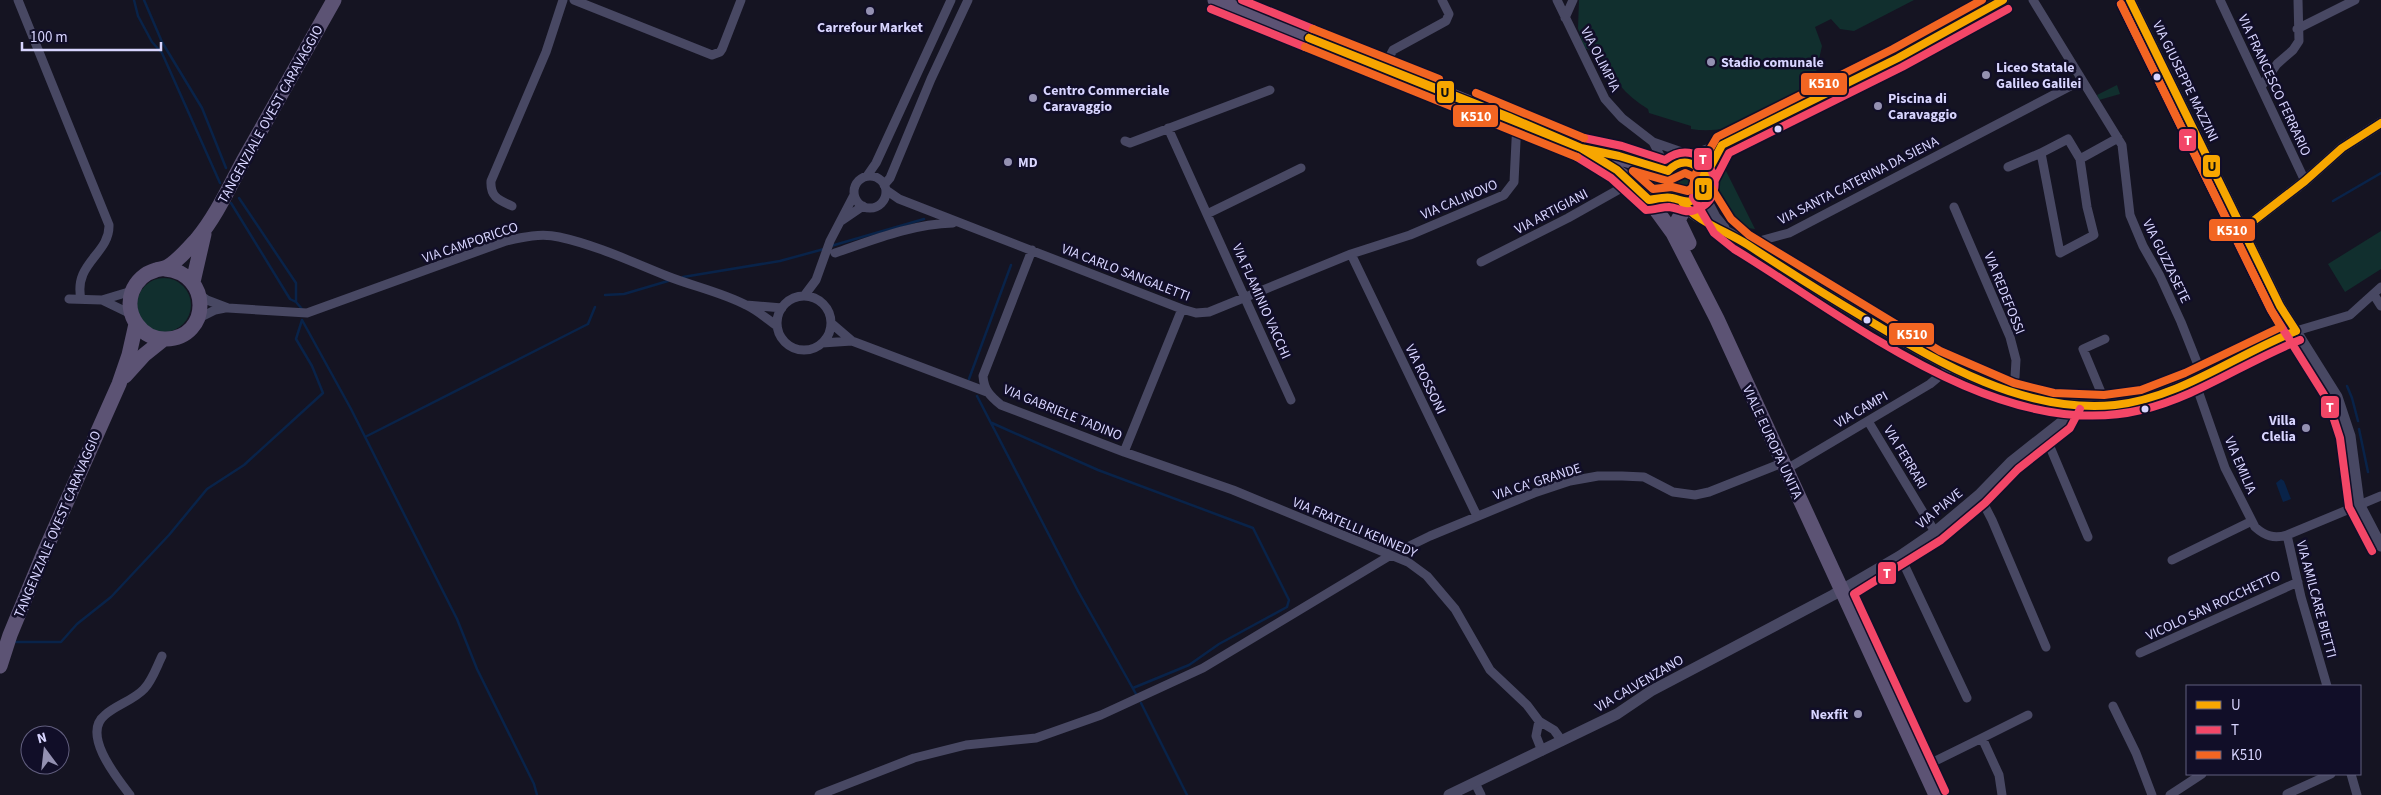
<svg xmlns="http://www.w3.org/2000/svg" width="2381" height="795" font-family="'Source Sans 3',sans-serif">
  <rect width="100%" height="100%" fill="#151422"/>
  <path fill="#112f2e" d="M1579 0H1914L1854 31 1840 29 1831 19 1815 27 1822 46 1812 90C1774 110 1736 136 1691 129V126L1649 113 1648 109C1626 96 1610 76 1599 53L1584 48 1578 28Z
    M2117 85 2120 94 2099 100 2097 95Z
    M1720 159 1755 229C1713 224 1711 193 1720 159Z
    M1669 182a16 16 0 1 1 32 0a16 16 0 1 1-32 0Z
    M2381 231V269L2345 292 2328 264Z
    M137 305a27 27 0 1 1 54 0a27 27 0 1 1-54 0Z"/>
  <path fill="#092349" d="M2281 479 2284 481 2291 499 2283 502 2276 483Z"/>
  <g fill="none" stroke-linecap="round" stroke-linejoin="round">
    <path stroke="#092349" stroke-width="2.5" d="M134 0 138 16 152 42 162 53 220 183
      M144 0 162 42 202 108 226 168
      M239 198 296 283V302L302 309
      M2333 201 2381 173
      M231 203 290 299 296 302
      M831 246 924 219
      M683 277 780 261 824 249
      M605 295 624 294 668 281
      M302 320 351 409 457 619 477 669 534 784 537 795
      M969 379 1011 265
      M2347 386 2352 398 2358 421
      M977 396 1078 591 1136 694
      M992 423 1098 470 1253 528 1289 600 1287 607 1219 644 1189 665 1133 688
      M2359 429 2368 472
      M365 437 588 324 595 307
      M16 642H61L77 624 111 597 169 535 207 489 244 465 323 393 312 366 296 339 302 320
      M1141 703 1187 795"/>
    <path stroke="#484863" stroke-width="9" d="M18 0 109 225C110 254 73 263 81 299
      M574 0 712 55 720 52 722 49 741 0
      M1557 0 1605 99 1622 118 1653 142 1668 171
      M2033 0 2122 145 2130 215 2143 246 2160 276 2181 322 2202 375
      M2220 0 2305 181
      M1565 18 1573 0
      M2297 29 2355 0
      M1384 67 1393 50 1446 21 1449 14 1442 0
      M2261 87 2277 64 2293 50 2299 41 2298 0
      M1168 128 1291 400
      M2068 139 2080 159 2087 207 2094 235 2060 253 2041 153Z
      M1125 141 1130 143 1270 90
      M1653 142 1679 151 1686 162
      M2080 159 2118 138
      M2008 167 2041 153
      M867 176 876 163 951 0
      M854 192a16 16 0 1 1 32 0a16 16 0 1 1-32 0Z
      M884 185 890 178 931 79 968 0
      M886 190 899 199 1182 309 1196 313 1209 312 1351 254 1410 235 1504 195 1514 182 1517 121
      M512 206C499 200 490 197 491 181L546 52 563 0
      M1954 207 2010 337 2016 360 2015 377 2011 392
      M1207 214 1301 168
      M841 221 863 206
      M1754 249 1763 240 1789 233 2082 80
      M1032 250 983 376C984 390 990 396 1001 405L1124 452 1233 490 1408 562 1427 576 1455 609 1490 670 1527 705 1539 721 1554 730 1562 741
      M835 253C873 240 912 224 953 223
      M1351 254 1477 516
      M1481 262 1568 218 1632 182
      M199 294 207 300 228 308 307 313 506 241C523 237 541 233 559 237 596 245 632 262 667 276 692 286 721 292 746 305 757 310 767 319 777 326
      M2374 295 2381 306
      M804 296 816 280 830 241 854 195
      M777 323a27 27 0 1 1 54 0a27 27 0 1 1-54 0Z
      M69 299 102 300 132 291
      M102 300 131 314
      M746 305 782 308
      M197 319 215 310 225 308
      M831 323 852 341 987 392
      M2296 331 2350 315 2381 287
      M822 343 852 341
      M2194 379 2225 468 2255 527C2265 536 2274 539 2287 535L2381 496
      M2104 405 2103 397 2083 349 2105 339
      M1868 421 1935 532
      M2045 435 2088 537
      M1124 452 1182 309
      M1785 470 1930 384 1949 368
      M1979 495 1992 520 2046 647
      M2287 535 2301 597 2327 686
      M1900 556 1967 698
      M2172 560 2252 521
      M2140 653 2298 582
      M2113 706 2136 753 2152 795
      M1539 721 1536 736 1542 751
      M1982 738 2028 715
      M1923 767 1982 738 1999 775 2002 795
      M2351 774 2357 795
      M1475 783 1481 795
      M2287 794 2331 774
      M130 795C117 778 81 734 105 715 116 705 134 700 144 689 152 681 157 666 162 656
      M819 795 914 758 966 745 1036 738 1101 715 1203 668 1391 555 1430 536 1534 493 1570 481 1598 476H1622L1644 477 1673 492 1695 495 1709 492 1782 463
      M2170 795 2202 774"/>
    <path stroke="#484863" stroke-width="11" d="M2130 0 2280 306 2337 397 2350 436 2359 504 2381 546
      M1665 182a20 20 0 1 1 40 0a20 20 0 1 1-40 0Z
      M1686 162 1699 153 1724 144 1898 58 2003 0
      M1705 177 1722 145
      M1702 192 1715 217 1724 228
      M1682 202C1692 218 1710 222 1725 231 1735 236 1745 243 1754 249 1793 275 1833 299 1873 323 1946 367 2026 413 2115 405 2181 398 2235 352 2296 331
      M2243 229 2305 181 2342 148 2381 123
      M1449 795 1617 714 1651 691 1833 595 1900 556 1935 532 1979 495 2011 462 2063 421 2071 405"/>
    <path stroke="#5c5374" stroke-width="15" d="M1215 0 1581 148 1632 182 1649 200 1673 233 1717 319 1936 795
      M1590 150 1668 171
      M1649 200 1660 180 1666 176
      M1649 200 1671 197
      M1688 202 1678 220 1689 243
      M165 269C212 273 211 338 166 339 142 340 124 315 132 292 136 281 145 273 156 270 159 269 163 269 167 267 178 261 188 249 197 239 217 215 230 185 245 158 275 105 304 53 334 0
      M193 282 204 234
      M125 376 144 355 164 339
      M0 666 10 635 43 555 119 384 129 355 136 324"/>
    <defs>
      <path id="bus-1" d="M2130 0 2280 306 2296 331
        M1309 38 1509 117 1581 148
        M1309 38 1581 148
        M1581 148 1619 156 1668 171C1695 143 1721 192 1691 201 1684 203 1679 199 1672 198 1666 196 1656 199 1649 200L1617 170Z
        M1702 192 1705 177 1722 145 1898 58 2003 0
        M1682 202C1698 223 1727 231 1748 245 1786 270 1824 294 1863 317 1938 362 2023 414 2115 405 2180 398 2237 354 2296 331
        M2243 229 2305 181 2342 148 2381 123"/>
      <path id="bus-2" d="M1242 0 1313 29
        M2121 4 2271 310 2328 401 2340 438 2349 507 2372 551
        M1211 9 1305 47
        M1577 157 1611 178 1646 210C1654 210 1662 207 1669 207 1679 208 1685 214 1695 210 1737 195 1704 131 1665 160L1622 146 1584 138
        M1712 194 1715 180 1729 153 1902 67 2008 9
        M1693 197 1714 233 1734 249C1848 318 2000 444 2141 410 2197 397 2246 361 2300 340
        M1945 791 1854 594 1941 540 1985 503 2018 469 2070 428 2080 409"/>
      <path id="bus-3" d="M1313 29 1439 79
        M1305 47 1577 157
        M1476 93 1584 138
        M1633 171 1668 181 1685 173 1694 177V186L1688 191 1672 187 1653 189Z
        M1711 187 1731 219 1749 235 1940 351 2014 383 2054 393 2104 395 2141 390 2185 373 2281 327 2271 310 2121 4
        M1692 190 1696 173 1717 137 1893 49 1982 0"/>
    </defs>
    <use href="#bus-1" stroke="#110e28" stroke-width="11"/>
    <use href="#bus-2" stroke="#110e28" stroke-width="11"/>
    <use href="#bus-3" stroke="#110e28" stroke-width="11"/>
    <use href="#bus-1" stroke="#f7a600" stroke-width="8"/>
    <use href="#bus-2" stroke="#f34667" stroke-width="8"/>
    <use href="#bus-3" stroke="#f26522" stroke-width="8"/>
  </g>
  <g fill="#9491b2" stroke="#110e28" stroke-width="2">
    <circle cx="870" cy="11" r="5"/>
    <circle cx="1711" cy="62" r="5"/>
    <circle cx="1986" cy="75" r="5"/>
    <circle cx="1033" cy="98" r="5"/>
    <circle cx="1878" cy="106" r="5"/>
    <circle cx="1008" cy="162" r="5"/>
    <circle cx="2306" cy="428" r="5"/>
    <circle cx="1858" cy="714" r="5"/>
  </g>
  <g fill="#d8d5ff" stroke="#110e28" stroke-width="2">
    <circle cx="2157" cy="77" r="4.5"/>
    <circle cx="1778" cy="129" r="4.5"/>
    <circle cx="1867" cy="320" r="4.5"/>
    <circle cx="2145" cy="409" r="4.5"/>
  </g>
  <g text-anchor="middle" stroke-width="5" stroke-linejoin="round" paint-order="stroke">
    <g font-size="14" font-weight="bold" fill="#d8d5ff" stroke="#110e28" text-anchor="start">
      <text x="870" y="32" text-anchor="middle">Carrefour Market</text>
      <text x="1721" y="67">Stadio comunale</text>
      <text x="1996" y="72">Liceo Statale<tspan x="1996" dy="16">Galileo Galilei</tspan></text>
      <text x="1043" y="95">Centro Commerciale<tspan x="1043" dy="16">Caravaggio</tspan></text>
      <text x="1888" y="103">Piscina di<tspan x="1888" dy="16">Caravaggio</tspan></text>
      <text x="1018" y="167">MD</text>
      <text x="2296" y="425" text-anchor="end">Villa<tspan x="2296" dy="16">Clelia</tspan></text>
      <text x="1848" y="719" text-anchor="end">Nexfit</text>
    </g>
    <g font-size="14" fill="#d8d5ff" stroke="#110e28">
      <text transform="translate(1601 59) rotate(63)" y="5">VIA OLIMPIA</text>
      <text transform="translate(2186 81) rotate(64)" y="5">VIA GIUSEPPE MAZZINI</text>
      <text transform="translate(2275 85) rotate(65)" y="5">VIA FRANCESCO FERRARIO</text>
      <text transform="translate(270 114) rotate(-61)" y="5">TANGENZIALE OVEST CARAVAGGIO</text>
      <text transform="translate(1858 180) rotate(-27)" y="5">VIA SANTA CATERINA DA SIENA</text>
      <text transform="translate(1459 199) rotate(-23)" y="5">VIA CALINOVO</text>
      <text transform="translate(1551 211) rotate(-28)" y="5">VIA ARTIGIANI</text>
      <text transform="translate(470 242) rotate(-19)" y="5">VIA CAMPORICCO</text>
      <text transform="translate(2167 261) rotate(64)" y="5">VIA GUZZASETE</text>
      <text transform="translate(1126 272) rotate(21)" y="5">VIA CARLO SANGALETTI</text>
      <text transform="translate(2005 293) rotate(68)" y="5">VIA REDEFOSSI</text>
      <text transform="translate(1262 301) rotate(66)" y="5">VIA FLAMINIO VACCHI</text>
      <text transform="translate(1426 379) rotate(64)" y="5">VIA ROSSONI</text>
      <text transform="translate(1861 409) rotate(-30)" y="5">VIA CAMPI</text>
      <text transform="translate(1063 412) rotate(22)" y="5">VIA GABRIELE TADINO</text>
      <text transform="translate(1773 442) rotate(65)" y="5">VIALE EUROPA UNITA</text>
      <text transform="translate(1906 457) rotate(59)" y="5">VIA FERRARI</text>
      <text transform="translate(2241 465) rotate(67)" y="5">VIA EMILIA</text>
      <text transform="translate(1537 481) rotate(-18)" y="5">VIA CA' GRANDE</text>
      <text transform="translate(1939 508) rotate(-39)" y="5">VIA PIAVE</text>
      <text transform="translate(57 524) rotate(-67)" y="5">TANGENZIALE OVEST CARAVAGGIO</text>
      <text transform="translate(1355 527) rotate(23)" y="5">VIA FRATELLI KENNEDY</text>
      <text transform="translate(2317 599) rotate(75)" y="5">VIA AMILCARE BIETTI</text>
      <text transform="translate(2213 605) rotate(-25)" y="5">VICOLO SAN ROCCHETTO</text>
      <text transform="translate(1639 683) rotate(-30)" y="5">VIA CALVENZANO</text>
    </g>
  </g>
  <g stroke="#110e28" stroke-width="2">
    <rect x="1800" y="72" width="48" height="24" rx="5" fill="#f26522"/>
    <rect x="1436" y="80" width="19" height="24" rx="5" fill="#f7a600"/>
    <rect x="1452" y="104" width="47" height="24" rx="5" fill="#f26522"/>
    <rect x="2178" y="128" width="19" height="24" rx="5" fill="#f34667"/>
    <rect x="1693" y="147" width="20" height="24" rx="5" fill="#f34667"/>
    <rect x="2202" y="154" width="19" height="24" rx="5" fill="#f7a600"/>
    <rect x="1694" y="177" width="19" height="24" rx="5" fill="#f7a600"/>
    <rect x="2208" y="218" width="48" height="24" rx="5" fill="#f26522"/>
    <rect x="1888" y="322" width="47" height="24" rx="5" fill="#f26522"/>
    <rect x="2320" y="395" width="20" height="24" rx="5" fill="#f34667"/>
    <rect x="1877" y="561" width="20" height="24" rx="5" fill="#f34667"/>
  </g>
  <g font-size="14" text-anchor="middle" font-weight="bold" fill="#fff">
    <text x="1824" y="88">K510</text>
    <text x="1476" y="121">K510</text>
    <text x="2188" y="145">T</text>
    <text x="1703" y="164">T</text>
    <text x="2232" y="235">K510</text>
    <text x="1912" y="339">K510</text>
    <text x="2330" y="412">T</text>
    <text x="1887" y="578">T</text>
  </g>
  <g font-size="14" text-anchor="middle" font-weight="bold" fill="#111">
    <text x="1445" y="97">U</text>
    <text x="2212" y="171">U</text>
    <text x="1703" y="194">U</text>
  </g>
  <rect x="2186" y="685" width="175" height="90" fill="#110e28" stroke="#615e7e"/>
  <rect x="2196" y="701" width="25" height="8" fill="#f7a600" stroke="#615e7e"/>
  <text x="2231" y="710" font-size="15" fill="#d8d5ff">U</text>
  <rect x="2196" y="726" width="25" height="8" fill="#f34667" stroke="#615e7e"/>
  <text x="2231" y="735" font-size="15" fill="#d8d5ff">T</text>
  <rect x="2196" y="751" width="25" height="8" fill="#f26522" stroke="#615e7e"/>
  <text x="2231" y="760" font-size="15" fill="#d8d5ff">K510</text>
  <g transform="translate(45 750) rotate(345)"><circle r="24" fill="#110e28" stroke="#615e7e"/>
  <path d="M0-4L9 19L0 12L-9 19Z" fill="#9491b2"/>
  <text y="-8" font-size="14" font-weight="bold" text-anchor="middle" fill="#d8d5ff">N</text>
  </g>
  <path d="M22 42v8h139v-8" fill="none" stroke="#d8d5ff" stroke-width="2.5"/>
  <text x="30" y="42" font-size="15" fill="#d8d5ff" stroke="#110e28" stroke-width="4" paint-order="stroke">100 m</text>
</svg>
